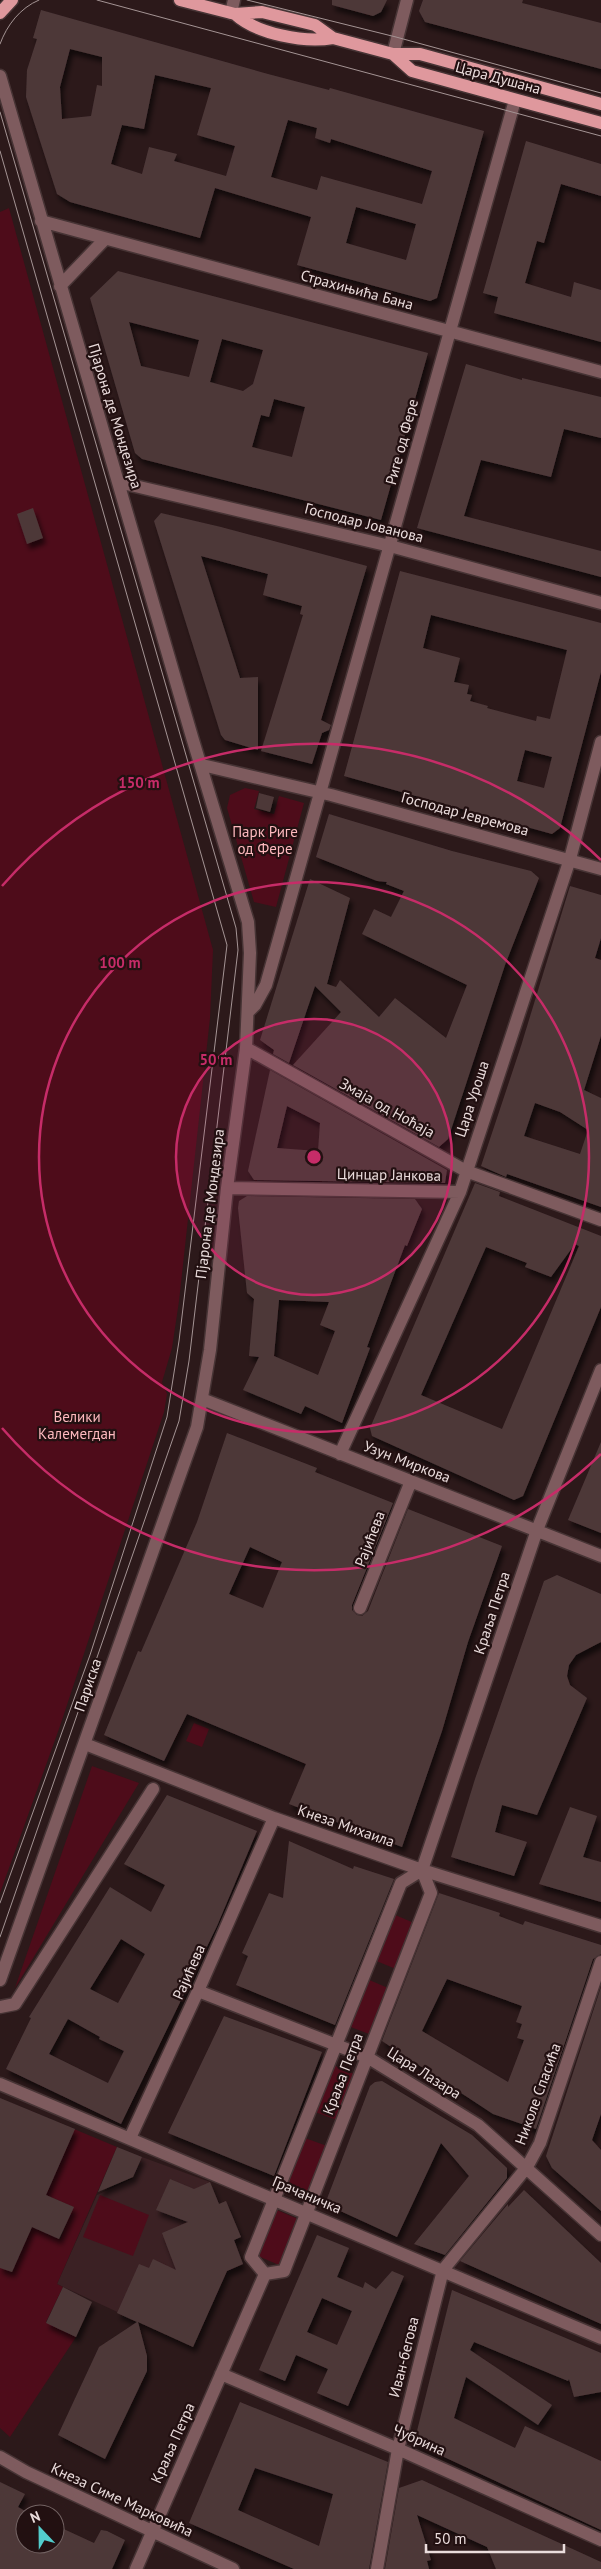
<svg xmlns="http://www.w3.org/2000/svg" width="601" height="2569" font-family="'PT Sans',sans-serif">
  <defs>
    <filter id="shadow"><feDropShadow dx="3" dy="5.5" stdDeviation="2.5" flood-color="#0009"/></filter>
  </defs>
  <rect width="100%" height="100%" fill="#2c191a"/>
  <path fill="#3b2124" d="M142 2157 210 2182 219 2204 226 2201 241 2237 234 2240 243 2264 227 2271 193 2347 57 2284 97 2195 132 2179Z"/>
  <path fill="#4e0c1a" d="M9 208 213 950 210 1018 179 1301 172 1348 162 1382 167 1394 164 1412 60 1726 0 1893V212Z
    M245 788 259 791 254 809 274 814 279 796 304 803 276 907 254 902 227 808 230 795Z
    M194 1723 209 1729 202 1747 186 1741Z
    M92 1766 139 1783 15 1988Z
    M393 1914 414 1923 396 1969 374 1960Z
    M367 1979 388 1988 369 2034 348 2026Z
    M333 2065 354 2074 337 2120 315 2112Z
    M74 2129 117 2147 57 2284 63 2287 46 2322 76 2337 10 2437 0 2428V2268L12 2271 32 2227 60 2239 73 2207 46 2195Z
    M305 2138 327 2146 309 2193 287 2185Z
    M100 2195 149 2215 133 2256 83 2237Z
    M277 2210 298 2219 279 2265 258 2256Z"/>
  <path fill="#4d3839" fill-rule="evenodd" filter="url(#shadow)" d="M332 0H387L381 12 373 16 332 5Z
    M423 0H523L522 3 601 23V69L425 22 419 11Z
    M41 10 268 74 329 90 330 88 484 131 437 298 430 301 297 265 311 217 215 188 200 238 70 202 57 194 26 97 27 70 37 39 33 38ZM70 49 102 57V86L97 85 91 116 62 119 60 87ZM155 75 211 88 197 135 235 146 226 176 174 161 177 154 149 147 142 174 111 164 122 125 144 129ZM288 120 317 128 315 138 330 143 331 139 432 171 422 204 321 176 317 190 271 177ZM356 207 416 224 406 260 346 243Z
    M526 141 601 164V196L561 184 544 243 537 241 525 283 571 297 574 282 601 290V342L494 313 498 297 483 293Z
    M118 271 428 353 381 520 142 459 135 453 90 298ZM129 322 199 340 189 377 141 366ZM222 339 263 350 253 384 243 391 210 382ZM274 399 305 407 292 457 252 447 261 415 269 417Z
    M466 364 522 380V378L601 397V438L564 429 551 477 481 460 464 516 601 551V577L417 528Z
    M33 508 43 538 27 544 17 514Z
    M161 513 221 527 367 566 321 720 331 725 329 730 322 733 312 764 261 751 303 615 300 614 302 606 263 595 268 574 201 556 240 678 258 677V750L225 740 221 735 154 521Z
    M400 571 601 623V672L560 828 552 834 344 776ZM431 615 567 650 550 719 537 716 536 721 487 708 488 706 470 701 472 695 467 694 469 685 454 682 460 658 423 648ZM525 750 552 757 544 788 517 781Z
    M259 793 274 797 270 812 256 808Z
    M329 814 452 851 531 871 539 878 505 965 448 1139 439 1147 293 1065 341 1012 315 986 289 1063 273 1054 274 1050 260 1040 310 879 350 898 327 984 336 987 340 980 379 1017 395 998 446 1038 467 985 362 934 374 909 391 917 404 891 386 884 387 882 377 881 316 857Z
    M570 886 601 895V938L595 958 601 960V1036L584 1090 601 1098V1207L507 1174 506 1177 481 1166 521 1046ZM535 1103 560 1112 588 1130 580 1154 524 1136Z
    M270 1070 447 1170 445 1183 254 1180 248 1171ZM287 1106 320 1123 318 1151 277 1148Z
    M475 1183 500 1192 499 1196 601 1236V1307L523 1496 514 1500 372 1436 370 1428ZM575 1244 579 1246 502 1429 421 1395 486 1247 527 1263 525 1267 551 1277Z
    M247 1196 415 1199 422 1209 407 1246 405 1245 367 1347 370 1348 342 1423 305 1406 301 1414 243 1390 259 1357 249 1356 254 1299 247 1293 238 1208 239 1201ZM279 1300 329 1302 320 1325 335 1331 318 1375 274 1356Z
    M227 1433 317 1468 315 1472 393 1503 352 1605V1610L357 1615 362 1616 368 1611 408 1509 502 1546 468 1642 442 1731 402 1847 289 1804 306 1764 187 1714 164 1761 104 1735 138 1651 141 1652 197 1522ZM250 1547 282 1562 263 1608 229 1594Z
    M601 1442V1533L568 1520Z
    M557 1575 601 1594V1642L576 1655 569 1665 567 1676 570 1685 587 1698 537 1815 502 1805 495 1832 527 1842 514 1876 451 1857 475 1779 544 1581Z
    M167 1795 257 1831 217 1926 121 2124 6 2069 31 2018 29 2017 110 1887 151 1912 165 1885 124 1864ZM121 1939 145 1954 118 2003 90 1989ZM68 2019 100 2037 99 2039 124 2051 108 2083 49 2054Z
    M570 1807 597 1816 583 1857 601 1862V1902L539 1884Z
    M289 1841 353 1869 354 1866 394 1879 335 2025 236 1985 248 1956 242 1953 269 1893 283 1898Z
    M439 1893 500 1913 499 1916 523 1925 525 1921 601 1945V1954L593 1959 536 2129 493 2114 382 2041ZM447 1979 522 2006 516 2022 522 2024 517 2038 524 2040 508 2082 422 2031Z
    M601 1987V2114L592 2140 601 2150V2211L552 2168 546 2156Z
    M224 2016 322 2052 274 2176 168 2133Z
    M382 2081 472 2135 507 2168V2178L445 2255 414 2244 469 2176 441 2143 397 2237 325 2204 370 2086 375 2082Z
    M0 2098 75 2129 46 2195 74 2207 59 2239 32 2227 12 2272 0 2268Z
    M117 2147 142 2157 133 2177 98 2192Z
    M170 2179 194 2189 210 2182 219 2204 226 2201 241 2237 234 2240 243 2264 227 2271 193 2347 138 2322 147 2356V2371L105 2459 58 2435 99 2347 137 2322 117 2313 139 2264 149 2268 153 2259 176 2270 162 2233 188 2222 156 2210Z
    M524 2190 601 2263V2324L460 2261 508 2204V2207Z
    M317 2235 349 2248 337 2277 363 2288 365 2282 376 2289 392 2271 404 2276 348 2406 317 2393 328 2369 296 2355 285 2381 259 2370ZM322 2298 352 2311 337 2345 307 2332Z
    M63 2287 92 2302 76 2337 46 2323Z
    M452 2290 601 2353V2392L574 2397 569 2379 568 2381 474 2342 470 2350 552 2405 538 2425 466 2377 454 2418 515 2448 525 2426 601 2461V2530L414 2443Z
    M240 2402 388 2462 369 2569H294L189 2523ZM255 2468 333 2494 319 2546 238 2510Z
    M422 2480 601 2562V2569H496L487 2547 417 2515 431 2560 427 2561 429 2569H385L399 2488Z
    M0 2482 25 2494 18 2507 25 2511V2544H55V2525L94 2543 101 2530 107 2531 125 2540 112 2569H0Z"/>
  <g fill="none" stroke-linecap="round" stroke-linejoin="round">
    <defs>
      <path id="minor" d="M231 13 234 0
        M393 54 407 0
        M0 76 192 737 248 922 250 953 246 1048 227 1188 210 1350 197 1427 0 1980
        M41 221 601 372
        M60 286 105 239
        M118 482 390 546 601 603
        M202 765 331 795 601 869
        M248 1012 255 1005 266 985 515 100
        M246 1048 466 1171 601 1220
        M227 1188 460 1192
        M202 1399 601 1556
        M340 1454 460 1192 570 859 601 742
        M360 1608 411 1481
        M85 1744 274 1818 422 1870 601 1926
        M198 1991 367 2057 478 2125 601 2235
        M0 2007 15 2004 153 1789
        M0 2084 601 2338
        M130 2138 198 1991 274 1818
        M265 2274 251 2257 401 1883 422 1870 537 1530 601 1370
        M265 2274 284 2271 431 1893 422 1870
        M221 2374 398 2449 601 2540
        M0 2457 26 2472 233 2569
        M136 2569 265 2274
        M377 2569 398 2449 443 2270 527 2167 540 2143 601 1962"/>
      <path id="major" d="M180 0 235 14 262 12 315 25 333 38 393 54H420L601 104
        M0 13 12 0
        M235 14C257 34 304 43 333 38
        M393 54 412 71 601 123"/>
    </defs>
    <use href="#minor" stroke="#473435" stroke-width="15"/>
    <use href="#major" stroke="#473435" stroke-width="15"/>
    <use href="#minor" stroke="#7e5b5e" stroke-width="12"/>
    <use href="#major" stroke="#df989d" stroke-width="12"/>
    <path stroke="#a49494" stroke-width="1" d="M97 0 601 136
      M247 0 396 37 601 93
      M0 44C7 25 20 8 39 0
      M0 112 236 928 238 950 189 1361 179 1421 0 1937
      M0 151 227 945 179 1341 167 1417 90 1655 0 1903"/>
  </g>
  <circle cx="314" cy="1157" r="138" fill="#c62c68" fill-opacity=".12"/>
  <g fill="none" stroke="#c62c68" stroke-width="2.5">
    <circle cx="314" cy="1157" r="138"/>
    <circle cx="314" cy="1157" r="275"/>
    <path d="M601 1454A413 413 0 0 1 2 1428M2 886A413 413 0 0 1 601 860"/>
  </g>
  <g text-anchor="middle" stroke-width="4.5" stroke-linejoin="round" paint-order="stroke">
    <g font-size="15" fill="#eadcdc" stroke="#221011">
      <text transform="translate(498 78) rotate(15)" y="5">Цара Душана</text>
      <text transform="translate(357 290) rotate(15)" y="5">Страхињића Бана</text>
      <text transform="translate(115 416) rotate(73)" y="5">Пјарона де Мондезира</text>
      <text transform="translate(402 442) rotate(-75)" y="5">Риге од Фере</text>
      <text transform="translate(364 523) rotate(14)" y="5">Господар Јованова</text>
      <text transform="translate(465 814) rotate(15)" y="5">Господар Јевремова</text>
      <text transform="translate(472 1099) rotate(-72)" y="5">Цара Уроша</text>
      <text transform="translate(387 1108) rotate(29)" y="5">Змаја од Ноћаја</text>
      <text transform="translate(389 1175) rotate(1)" y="5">Цинцар Јанкова</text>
      <text transform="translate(210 1204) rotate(-83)" y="5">Пјарона де Мондезира</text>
      <text transform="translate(407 1462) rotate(21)" y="5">Узун Миркова</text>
      <text transform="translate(370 1539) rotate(-69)" y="5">Рајићева</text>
      <text transform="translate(492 1613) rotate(-72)" y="5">Краља Петра</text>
      <text transform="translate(88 1685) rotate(-71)" y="5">Париска</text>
      <text transform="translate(346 1826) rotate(19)" y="5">Кнеза Михаила</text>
      <text transform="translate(189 1972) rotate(-66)" y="5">Рајићева</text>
      <text transform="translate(424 2073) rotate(32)" y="5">Цара Лазара</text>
      <text transform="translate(343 2074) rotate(-69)" y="5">Краља Петра</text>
      <text transform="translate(538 2094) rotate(-70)" y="5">Николе Спасића</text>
      <text transform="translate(307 2195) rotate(23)" y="5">Грачаничка</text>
      <text transform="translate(404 2357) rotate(-76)" y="5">Иван-бегова</text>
      <text transform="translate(419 2440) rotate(24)" y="5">Чубрина</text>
      <text transform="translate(173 2443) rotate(-66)" y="5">Краља Петра</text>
      <text transform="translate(122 2500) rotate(25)" y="5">Кнеза Симе Марковића</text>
    </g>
    <g font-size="15" fill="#fdb9be" stroke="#221011">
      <text x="265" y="837">Парк Риге<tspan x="265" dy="17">од Фере</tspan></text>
      <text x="77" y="1422">Велики<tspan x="77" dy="17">Калемегдан</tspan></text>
    </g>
  </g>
  <circle cx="314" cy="1157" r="8" fill="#c62c68" stroke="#221011" stroke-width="2.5"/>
  <g font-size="15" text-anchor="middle" font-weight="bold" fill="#c62c68" stroke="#221011" stroke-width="4.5" stroke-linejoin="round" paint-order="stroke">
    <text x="139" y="788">150 m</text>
    <text x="120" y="968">100 m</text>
    <text x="216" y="1065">50 m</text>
  </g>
  <g transform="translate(40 2529) rotate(338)"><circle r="24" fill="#221011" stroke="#726262"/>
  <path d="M0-4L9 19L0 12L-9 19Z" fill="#52cdcc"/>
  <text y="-8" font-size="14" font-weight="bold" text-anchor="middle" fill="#eadcdc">N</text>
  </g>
  <path d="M426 2544v8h138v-8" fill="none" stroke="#eadcdc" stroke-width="2.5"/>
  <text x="434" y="2544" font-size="15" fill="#eadcdc" stroke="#221011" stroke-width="4" paint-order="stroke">50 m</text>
</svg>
